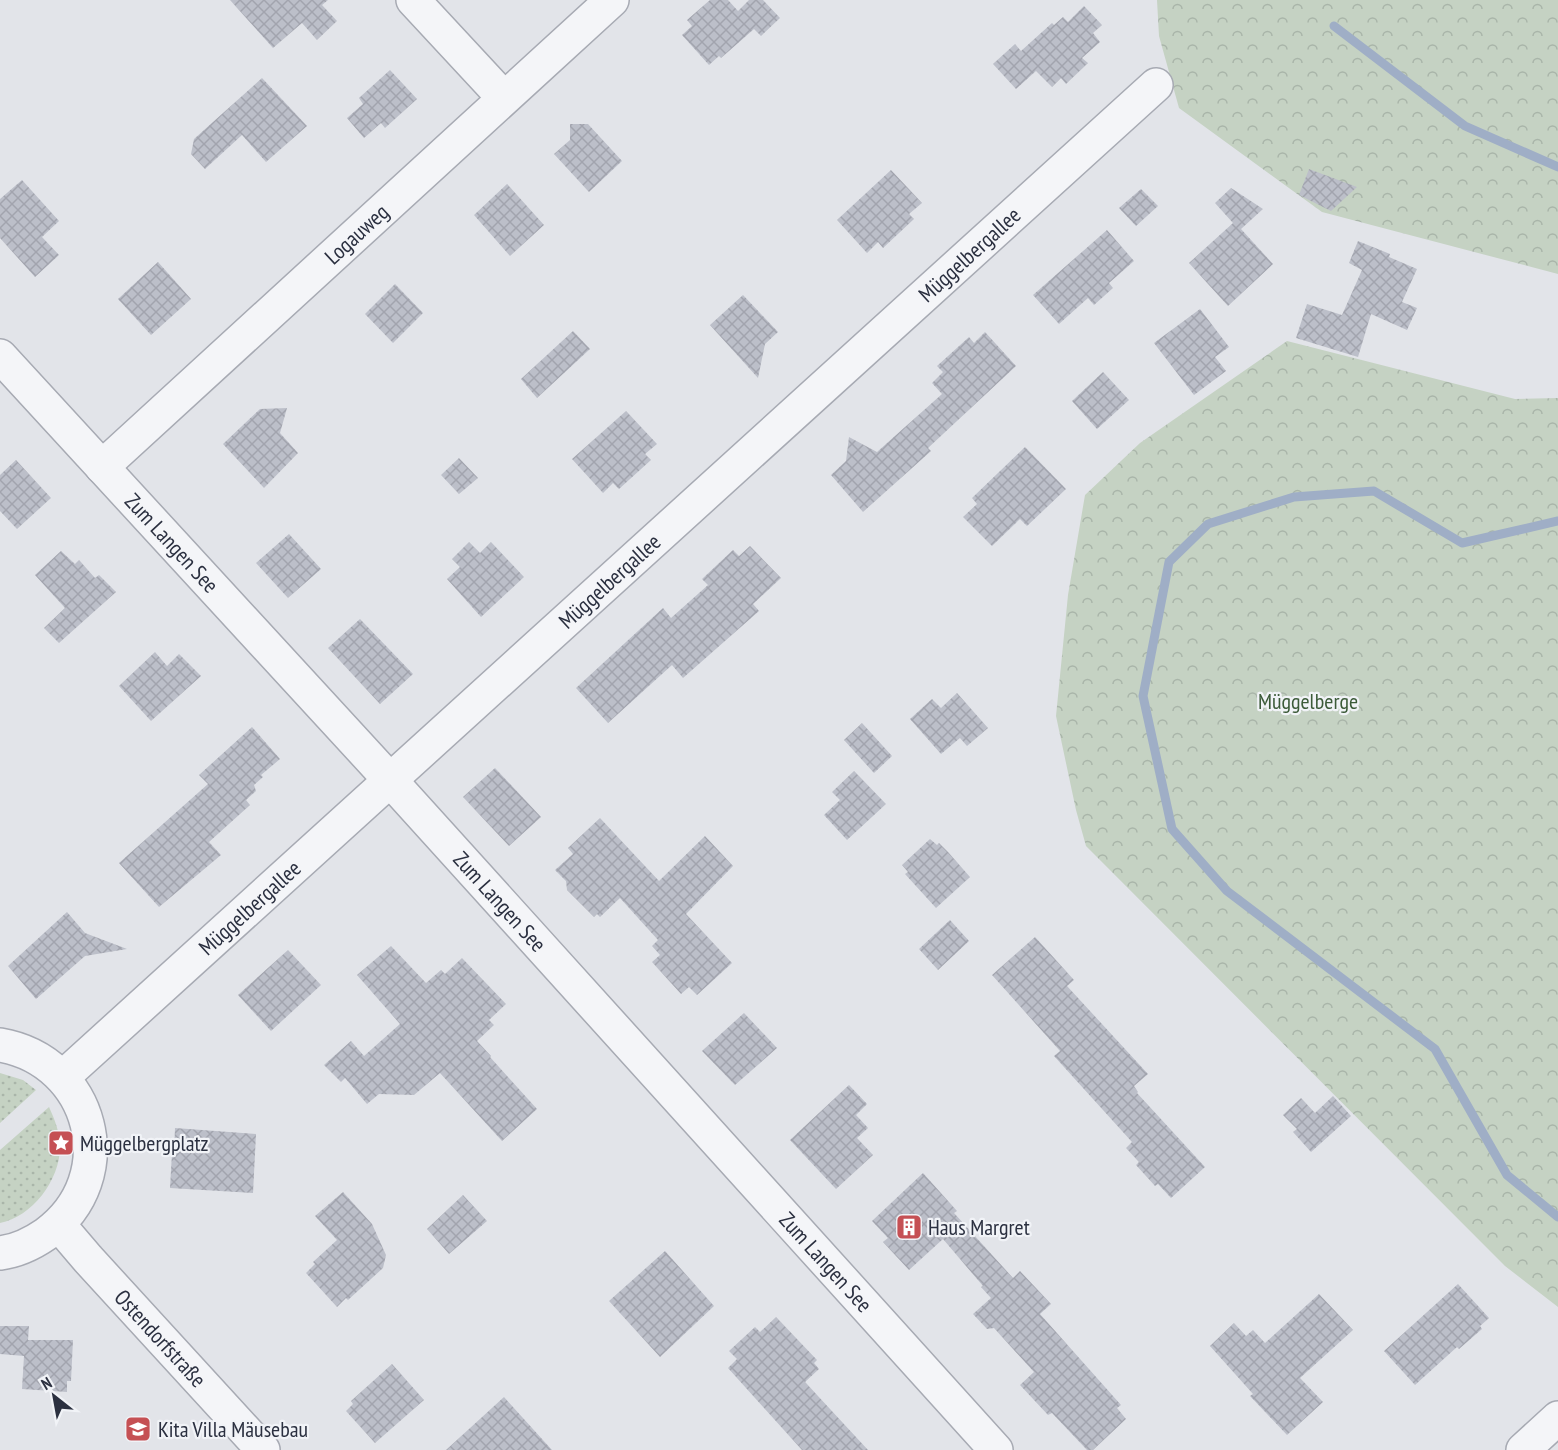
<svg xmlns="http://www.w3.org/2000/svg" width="1558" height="1450" font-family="'PT Sans Narrow',sans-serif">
  <defs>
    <pattern id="grass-dots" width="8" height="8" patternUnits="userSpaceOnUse" patternTransform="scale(1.5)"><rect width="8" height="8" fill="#c5d2c3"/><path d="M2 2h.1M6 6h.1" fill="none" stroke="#a9b5a9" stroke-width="1.8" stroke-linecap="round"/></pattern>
    <pattern id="forest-crowns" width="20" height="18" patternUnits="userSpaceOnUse" patternTransform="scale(1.5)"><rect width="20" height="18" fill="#c5d2c3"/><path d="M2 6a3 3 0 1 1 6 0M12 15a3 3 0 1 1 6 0" fill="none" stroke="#a9b5a9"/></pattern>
    <pattern id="building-cross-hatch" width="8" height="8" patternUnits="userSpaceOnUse" patternTransform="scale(1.5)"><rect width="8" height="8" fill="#bcbfc9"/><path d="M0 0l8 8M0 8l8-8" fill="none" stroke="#a2a4ae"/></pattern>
  </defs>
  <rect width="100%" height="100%" fill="#e2e4e9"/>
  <path fill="url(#grass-dots)" d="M0 1073 23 1080 36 1090 0 1123Z
    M49 1107C55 1120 60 1133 60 1147 60 1180 32 1217 0 1223V1150Z"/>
  <path fill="url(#forest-crowns)" d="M1157 0H1558V274L1322 212 1179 108 1159 36Z
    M1287 341 1515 399 1558 398V1307L1505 1266 1086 846 1076 810 1056 716 1068 595 1085 495 1140 443Z"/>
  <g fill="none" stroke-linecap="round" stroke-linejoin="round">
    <path stroke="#9faec6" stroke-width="9" d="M1334 26 1465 126 1558 167
      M1558 521 1462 543 1374 491 1294 497 1208 524 1169 562 1143 696 1172 829 1227 891 1435 1049 1507 1175 1558 1217"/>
  </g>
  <path fill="url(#building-cross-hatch)" d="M230 0H328L322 5 337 21 317 40 302 23 273 48Z
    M710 0H728L738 11 749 0H763L780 18 761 36 754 29 721 58 719 56 709 65 682 35 692 26 687 20Z
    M1084 6 1102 25 1093 33 1100 42 1082 58 1088 63 1066 84 1061 78 1052 87 1036 71 1016 89 993 64 1015 44 1021 51 1052 23 1054 25 1063 17 1068 22Z
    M390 70 417 99 385 128 381 123 364 138 347 118 363 104 359 98Z
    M262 78 307 126 266 162 242 135 205 169 191 154 194 139Z
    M570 124H588L622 161 589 192 554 154 570 140Z
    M1309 169 1357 187 1331 211 1299 195Z
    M891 170 922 203 909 214 914 219 883 248 878 242 867 253 837 220Z
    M22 180 59 221 42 237 59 255 35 277 0 238V199Z
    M507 184 544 225 510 256 474 215Z
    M1231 188 1263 209 1241 229 1273 264 1228 306 1189 263 1233 223 1215 203Z
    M1141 189 1158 206 1136 226 1119 208Z
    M1107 230 1134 261 1109 283 1113 288 1094 305 1088 298 1059 324 1033 295Z
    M1358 241 1390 254 1389 257 1417 269 1402 302 1417 308 1407 330 1371 314 1358 357 1296 338 1307 304 1342 315 1362 270 1349 263Z
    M158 262 191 299 151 335 118 299Z
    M395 284 423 313 393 343 365 314Z
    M743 295 778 332 765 344 758 378 710 325Z
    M1200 309 1229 347 1215 357 1226 371 1194 395 1154 343Z
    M573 331 590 349 537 398 521 379Z
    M985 332 1016 366 928 448 931 451 863 512 831 475 846 461 849 437 877 452 942 394 932 383 943 372 937 366 969 337 974 343Z
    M1103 372 1129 400 1097 429 1072 401Z
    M287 408 280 433 298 453 264 488 223 444 260 409Z
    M626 411 657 444 645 454 651 460 619 489 613 483 603 493 572 459Z
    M1025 447 1066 489 1027 526 1020 519 992 546 963 517 977 504 972 498Z
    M459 458 478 478 459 494 441 475Z
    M16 460 51 498 17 529 0 511V475Z
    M289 534 321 569 288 598 256 563Z
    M469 542 480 553 491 542 524 577 481 617 447 579 460 567 452 559Z
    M750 546 781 578 753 604 759 611 683 678 672 665 608 723 576 688 663 608 671 618 708 585 702 579 733 550 739 556Z
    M61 551 75 564 79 560 95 578 99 575 116 592 59 643 44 628 65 608 35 575Z
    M360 619 413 674 380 704 328 648Z
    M155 652 167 666 179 654 201 676 151 721 119 686Z
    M957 693 988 728 967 746 960 738 941 754 910 719 932 699 941 708Z
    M862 723 892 756 874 773 844 740Z
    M252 727 280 759 261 775 263 777 254 785 256 791 246 800 250 805 209 842 221 855 159 907 119 863 208 784 199 775Z
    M495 768 541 817 509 846 463 797Z
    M854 771 886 804 847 840 824 815 840 800 832 792Z
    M600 818 659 881 705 836 733 866 686 914 732 963 697 995 689 987 681 994 652 962 660 955 652 946 658 940 620 898 600 917 597 914 594 917 567 890 566 881 555 870 573 854 568 848Z
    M930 839 937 845 939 843 948 852 970 877 936 908 905 874 908 872 902 865Z
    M67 912 85 933 127 949 85 956 36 999 8 966Z
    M950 920 969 941 938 970 919 949Z
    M1035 937 1074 980 1067 986 1148 1074 1134 1086 1138 1092 1137 1093 1205 1167 1171 1198 1158 1184 1155 1186 1136 1165 1139 1162 1126 1148 1132 1142 1054 1056 1060 1051 992 975Z
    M391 946 426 983 441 970 445 974 462 958 506 1004 489 1020 494 1025 477 1041 491 1056 490 1057 537 1109 502 1141 440 1073 414 1095 379 1094 367 1104 345 1078 341 1082 324 1065 351 1041 364 1056 400 1024 357 975Z
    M288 950 321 985 271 1031 238 995Z
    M744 1013 777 1048 735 1085 702 1051Z
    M849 1085 867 1104 856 1115 868 1128 857 1138 873 1155 836 1189 790 1140Z
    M1333 1096 1351 1116 1311 1152 1293 1132 1297 1129 1283 1115 1301 1098 1315 1113Z
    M175 1128 256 1134 253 1193 170 1188 172 1153H174Z
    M923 1173 957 1211 954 1213 1013 1278 1020 1271 1051 1304 1040 1314 1121 1405 1117 1408 1126 1419 1093 1450H1087L1052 1413 1048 1415 1020 1385 1034 1372 994 1328 987 1329 973 1314 991 1298 981 1287 983 1286 943 1239 909 1270 883 1242 888 1238 872 1221Z
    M343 1192 372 1224 386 1255 383 1268 348 1300 346 1298 337 1307 306 1273 315 1264 313 1262 337 1240 315 1216Z
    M463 1195 487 1221 449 1254 427 1229Z
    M665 1251 714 1306 660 1357 609 1301Z
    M1458 1284 1489 1318 1480 1326 1482 1329 1459 1349 1457 1347 1415 1385 1384 1351Z
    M1319 1294 1353 1330 1300 1378 1323 1402 1287 1435 1250 1396 1253 1394 1210 1346 1234 1323 1246 1336 1253 1330 1265 1343Z
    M776 1317 817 1360 814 1363 819 1369 805 1382 868 1450H802L728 1368 737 1359 729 1351 755 1327 760 1332Z
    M0 1326H29L28 1340H73L71 1381H67V1392L22 1389 24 1356 0 1354Z
    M392 1364 424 1400 375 1443 346 1411 353 1404 351 1401Z
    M504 1397 552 1450H446Z"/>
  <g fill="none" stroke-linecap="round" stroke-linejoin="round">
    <defs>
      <g id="minor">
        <path d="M413 0 504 98"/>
        <path id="s1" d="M0 356 390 780 996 1450"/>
        <path id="s2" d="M102 467 612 0"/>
        <path d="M0 1045C93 1061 124 1177 46 1234 33 1243 17 1251 0 1253"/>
        <path id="s3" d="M63 1077 1156 85"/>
        <path id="s4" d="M59 1225 88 1259 263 1450"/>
        <path d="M1523 1450 1558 1418"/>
      </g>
    </defs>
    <use href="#minor" stroke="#a7aab3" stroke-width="36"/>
    <use href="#minor" stroke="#f4f5f8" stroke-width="33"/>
  </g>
  <defs>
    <symbol id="sight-square" viewBox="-11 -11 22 22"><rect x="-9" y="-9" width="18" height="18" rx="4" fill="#c55054" stroke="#f1f3f7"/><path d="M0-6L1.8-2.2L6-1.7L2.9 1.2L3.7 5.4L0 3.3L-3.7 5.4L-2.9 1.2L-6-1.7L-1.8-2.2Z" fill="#fff"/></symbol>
    <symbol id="building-square" viewBox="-11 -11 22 22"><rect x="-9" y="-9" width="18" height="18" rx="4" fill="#c55054" stroke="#f1f3f7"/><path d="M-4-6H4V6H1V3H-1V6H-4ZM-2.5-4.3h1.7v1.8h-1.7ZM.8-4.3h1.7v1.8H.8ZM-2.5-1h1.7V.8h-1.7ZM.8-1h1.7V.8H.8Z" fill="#fff"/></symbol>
    <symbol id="school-square" viewBox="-11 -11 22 22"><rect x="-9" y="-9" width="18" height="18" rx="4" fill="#c55054" stroke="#f1f3f7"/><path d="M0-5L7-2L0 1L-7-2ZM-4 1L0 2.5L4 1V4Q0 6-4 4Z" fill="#fff"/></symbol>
  </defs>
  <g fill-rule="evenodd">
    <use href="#sight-square" x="46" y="1128" width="30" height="30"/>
    <use href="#building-square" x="894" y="1212" width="30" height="30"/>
    <use href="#school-square" x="123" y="1414" width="30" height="30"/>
  </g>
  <g text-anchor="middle" stroke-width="4.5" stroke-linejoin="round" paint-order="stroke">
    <g font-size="22" fill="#2b3040" stroke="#f1f3f7">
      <text dy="8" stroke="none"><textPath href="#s2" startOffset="345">Logauweg</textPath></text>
      <text dy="8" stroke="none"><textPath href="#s3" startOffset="1224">Müggelbergallee</textPath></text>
      <text dy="8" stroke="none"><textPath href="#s1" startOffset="254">Zum Langen See</textPath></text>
      <text dy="8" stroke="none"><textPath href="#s3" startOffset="738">Müggelbergallee</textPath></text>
      <text dy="8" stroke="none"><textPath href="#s1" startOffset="740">Zum Langen See</textPath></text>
      <text dy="8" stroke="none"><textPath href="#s3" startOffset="252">Müggelbergallee</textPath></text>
      <text dy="8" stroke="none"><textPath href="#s1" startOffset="1226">Zum Langen See</textPath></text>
      <text dy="8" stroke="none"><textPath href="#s4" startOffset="152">Ostendorfstraße</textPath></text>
    </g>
    <g font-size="22" fill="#3c5b39" stroke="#f1f3f7">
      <text x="1308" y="709">Müggelberge</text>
    </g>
    <g font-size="22" fill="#2b3040" stroke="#f1f3f7" text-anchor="start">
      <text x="80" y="1151">Müggelbergplatz</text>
      <text x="928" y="1235">Haus Margret</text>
      <text x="158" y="1437">Kita Villa Mäusebau</text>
    </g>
  </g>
  <g transform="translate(54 1396) rotate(329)" stroke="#f1f3f7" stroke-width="4.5" paint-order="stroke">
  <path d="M0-4.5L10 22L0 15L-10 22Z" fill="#2b3040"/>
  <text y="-9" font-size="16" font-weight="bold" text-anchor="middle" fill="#2b3040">N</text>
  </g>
</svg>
